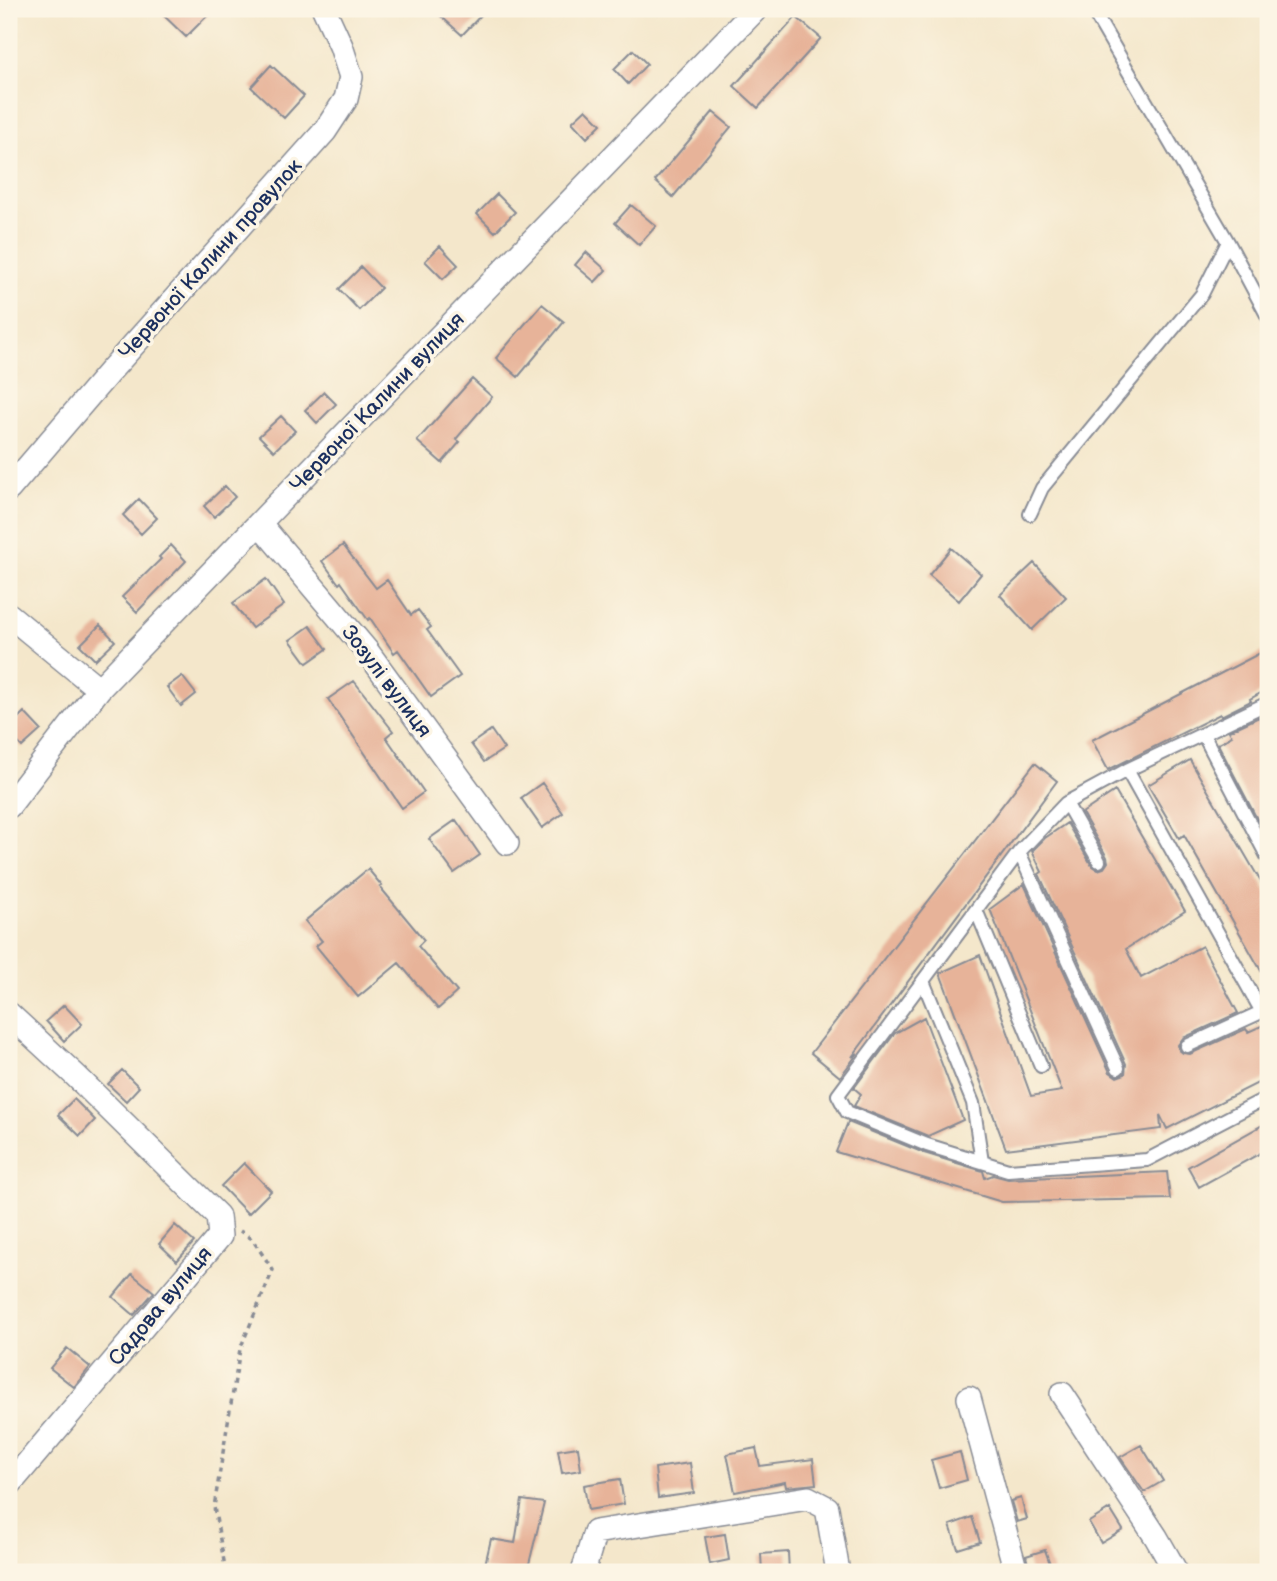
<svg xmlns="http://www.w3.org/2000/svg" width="1277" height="1581" font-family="'Balsamiq Sans',sans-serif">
  <rect width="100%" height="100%" fill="#fcf5e5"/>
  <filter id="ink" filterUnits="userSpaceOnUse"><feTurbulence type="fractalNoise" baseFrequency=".0143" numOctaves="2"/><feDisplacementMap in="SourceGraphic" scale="14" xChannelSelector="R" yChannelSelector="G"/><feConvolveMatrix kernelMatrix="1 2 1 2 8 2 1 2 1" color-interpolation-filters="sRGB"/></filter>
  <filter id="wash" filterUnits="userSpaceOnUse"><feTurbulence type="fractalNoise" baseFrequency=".00686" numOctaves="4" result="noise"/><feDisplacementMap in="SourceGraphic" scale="28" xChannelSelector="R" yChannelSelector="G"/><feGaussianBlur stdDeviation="1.57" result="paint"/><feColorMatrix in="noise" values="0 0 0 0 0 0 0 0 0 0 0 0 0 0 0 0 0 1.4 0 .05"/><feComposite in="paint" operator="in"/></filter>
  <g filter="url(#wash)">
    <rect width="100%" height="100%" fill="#f4e7cb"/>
    <g id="blocks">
      <path fill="#e7b399" d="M157 9H214L186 37Z
        M433 9H487L462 35Z
        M796 17 821 38 758 108 734 86Z
        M633 50 647 64 628 84 614 69Z
        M271 65 304 96 284 118 251 87Z
        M586 109 601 124 587 138 572 122Z
        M713 112 731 127 673 197 655 181Z
        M497 194 515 212 495 232 477 214Z
        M631 205 656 226 639 245 615 223Z
        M440 246 458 265 443 279 425 261Z
        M586 252 606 270 595 282 575 265Z
        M361 267 381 288 359 310 339 289Z
        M542 304 564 322 518 377 496 358Z
        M472 379 492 397 456 439 460 442 442 463 417 441Z
        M324 392 336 404 317 423 305 410Z
        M281 416 295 431 274 451 259 436Z
        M225 486 235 497 214 517 204 506Z
        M139 499 157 518 141 534 123 515Z
        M171 545 186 561 137 612 122 597 161 559 159 557Z
        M343 545 376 588 387 580 411 615 418 610 431 627 427 630 460 676 431 697 398 650 394 653 370 618 368 620 341 582 339 584 322 561Z
        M951 548 981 574 959 601 929 575Z
        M1034 563 1066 597 1032 630 1000 595Z
        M266 579 284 605 252 628 233 603Z
        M100 625 115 641 95 660 80 645Z
        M310 626 327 649 307 663 290 640Z
        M1268 649V689L1250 699 1251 701 1221 716 1220 714 1108 770 1092 740Z
        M182 676 196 694 181 706 167 687Z
        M354 681 393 731 386 737 424 792 402 808 328 699Z
        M24 712 41 730 22 747 9 733V727Z
        M1259 717 1268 734V840L1218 744 1232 736 1229 731Z
        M491 730 504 749 484 762 471 744Z
        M1190 760 1268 894V983L1184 835 1179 838 1148 785Z
        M1035 763 1057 781 852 1057 858 1053 840 1077 811 1053Z
        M542 783 563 813 542 828 521 798Z
        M1115 791 1185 911 1126 949 1141 978 1202 946 1238 1013 1183 1038 1178 1045 1179 1050 1183 1053 1190 1054 1246 1029 1248 1032 1268 1023V1078L1167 1129 1160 1115 1161 1129 1006 1149 940 973 980 955 1031 1096 1062 1091 990 909 1024 884 1110 1072 1117 1077 1125 1074 1126 1064 1039 874 1042 872 1032 851 1045 838 1067 823 1092 866 1098 870 1104 868 1108 862 1107 857 1082 813Z
        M456 820 480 855 454 873 429 839Z
        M368 869 382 886 380 887 424 940 418 946 457 992 438 1009 399 963 358 997 316 946 322 941 305 921Z
        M64 1005 82 1024 64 1041 46 1021Z
        M924 1017 963 1120 928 1136 854 1106 861 1094 854 1088 895 1033Z
        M122 1070 139 1087 126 1101 108 1084Z
        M74 1099 95 1120 80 1136 58 1115Z
        M848 1122 924 1153 983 1171 985 1178 993 1175 1008 1179 1167 1172 1170 1199 1002 1202 836 1152Z
        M1268 1122V1149L1199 1187 1188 1167Z
        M244 1163 271 1191 248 1214 221 1186Z
        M175 1225 194 1242 177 1261 159 1244Z
        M132 1274 154 1292 134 1315 113 1297Z
        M67 1348 90 1367 74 1387 50 1368Z
        M1141 1445 1163 1481 1144 1492 1120 1457Z
        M578 1447 581 1470 562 1473 558 1450Z
        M756 1448 760 1466 813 1459 816 1484 786 1487 785 1482 735 1492 727 1454Z
        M960 1452 967 1480 939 1488 931 1460Z
        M690 1463 694 1493 658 1498 655 1468Z
        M620 1479 624 1504 588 1510 584 1485Z
        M1021 1498 1027 1519 1017 1522 1011 1501Z
        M522 1500 544 1503 527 1572H502L484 1569 491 1539 515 1543Z
        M1110 1509 1123 1530 1101 1543 1089 1522Z
        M972 1517 980 1542 958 1549 950 1525Z
        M725 1534 729 1560 710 1564 705 1537Z
        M1045 1550 1053 1572H1030L1026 1556Z
        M788 1552 789 1572H762L761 1554Z"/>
    </g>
  </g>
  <g filter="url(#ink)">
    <use href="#blocks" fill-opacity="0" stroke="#888b94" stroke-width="2"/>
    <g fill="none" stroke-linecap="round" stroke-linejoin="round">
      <defs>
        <path id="service" d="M1092 9 1228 242 1268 317
          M1030 514 1042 488 1202 294 1228 242
          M1268 703 1127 770 1066 803 1019 852 838 1095 847 1112 927 1145 1008 1170 1147 1160 1268 1097
          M1203 734 1268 858
          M1127 770 1262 1012
          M1066 803 1099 861
          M1019 852 1118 1068
          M976 910 1041 1066
          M923 981 973 1103 982 1162
          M1187 1046 1268 1009"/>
        <path id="minor" d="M9 489 111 370 325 131 346 99 351 77 341 46 324 9
          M260 524 367 651 507 843
          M9 615 99 689
          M9 806 99 689 756 9
          M9 1014 76 1076 218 1216 220 1236 9 1485
          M1062 1394 1156 1537 1176 1572
          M969 1398 1016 1572
          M583 1572 595 1532 808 1498 827 1508 838 1572"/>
      </defs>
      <use href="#service" stroke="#888b94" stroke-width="16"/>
      <use href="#minor" stroke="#888b94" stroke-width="26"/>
      <path stroke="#888b94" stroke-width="3.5" stroke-dasharray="5 5" stroke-linecap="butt" d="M226 1572 214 1507 240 1349 273 1270 252 1239 240 1231"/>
      <use href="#service" stroke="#fff" stroke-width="12"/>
      <use href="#minor" stroke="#fff" stroke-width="23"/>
    </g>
  </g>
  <g text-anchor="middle" stroke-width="7" stroke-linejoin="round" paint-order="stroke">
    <g font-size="21" fill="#1b2f5e" stroke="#fcf5e5">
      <text transform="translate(210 259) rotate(-48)" y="7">Червоної Калини провулок</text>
      <text transform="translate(377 402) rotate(-46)" y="7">Червоної Калини вулиця</text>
      <text transform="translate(387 681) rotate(53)" y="7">Зозулі вулиця</text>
      <text transform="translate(160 1306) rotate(-50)" y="7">Садова вулиця</text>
    </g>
  </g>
  <rect width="1277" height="1581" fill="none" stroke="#fcf5e5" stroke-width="35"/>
</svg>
